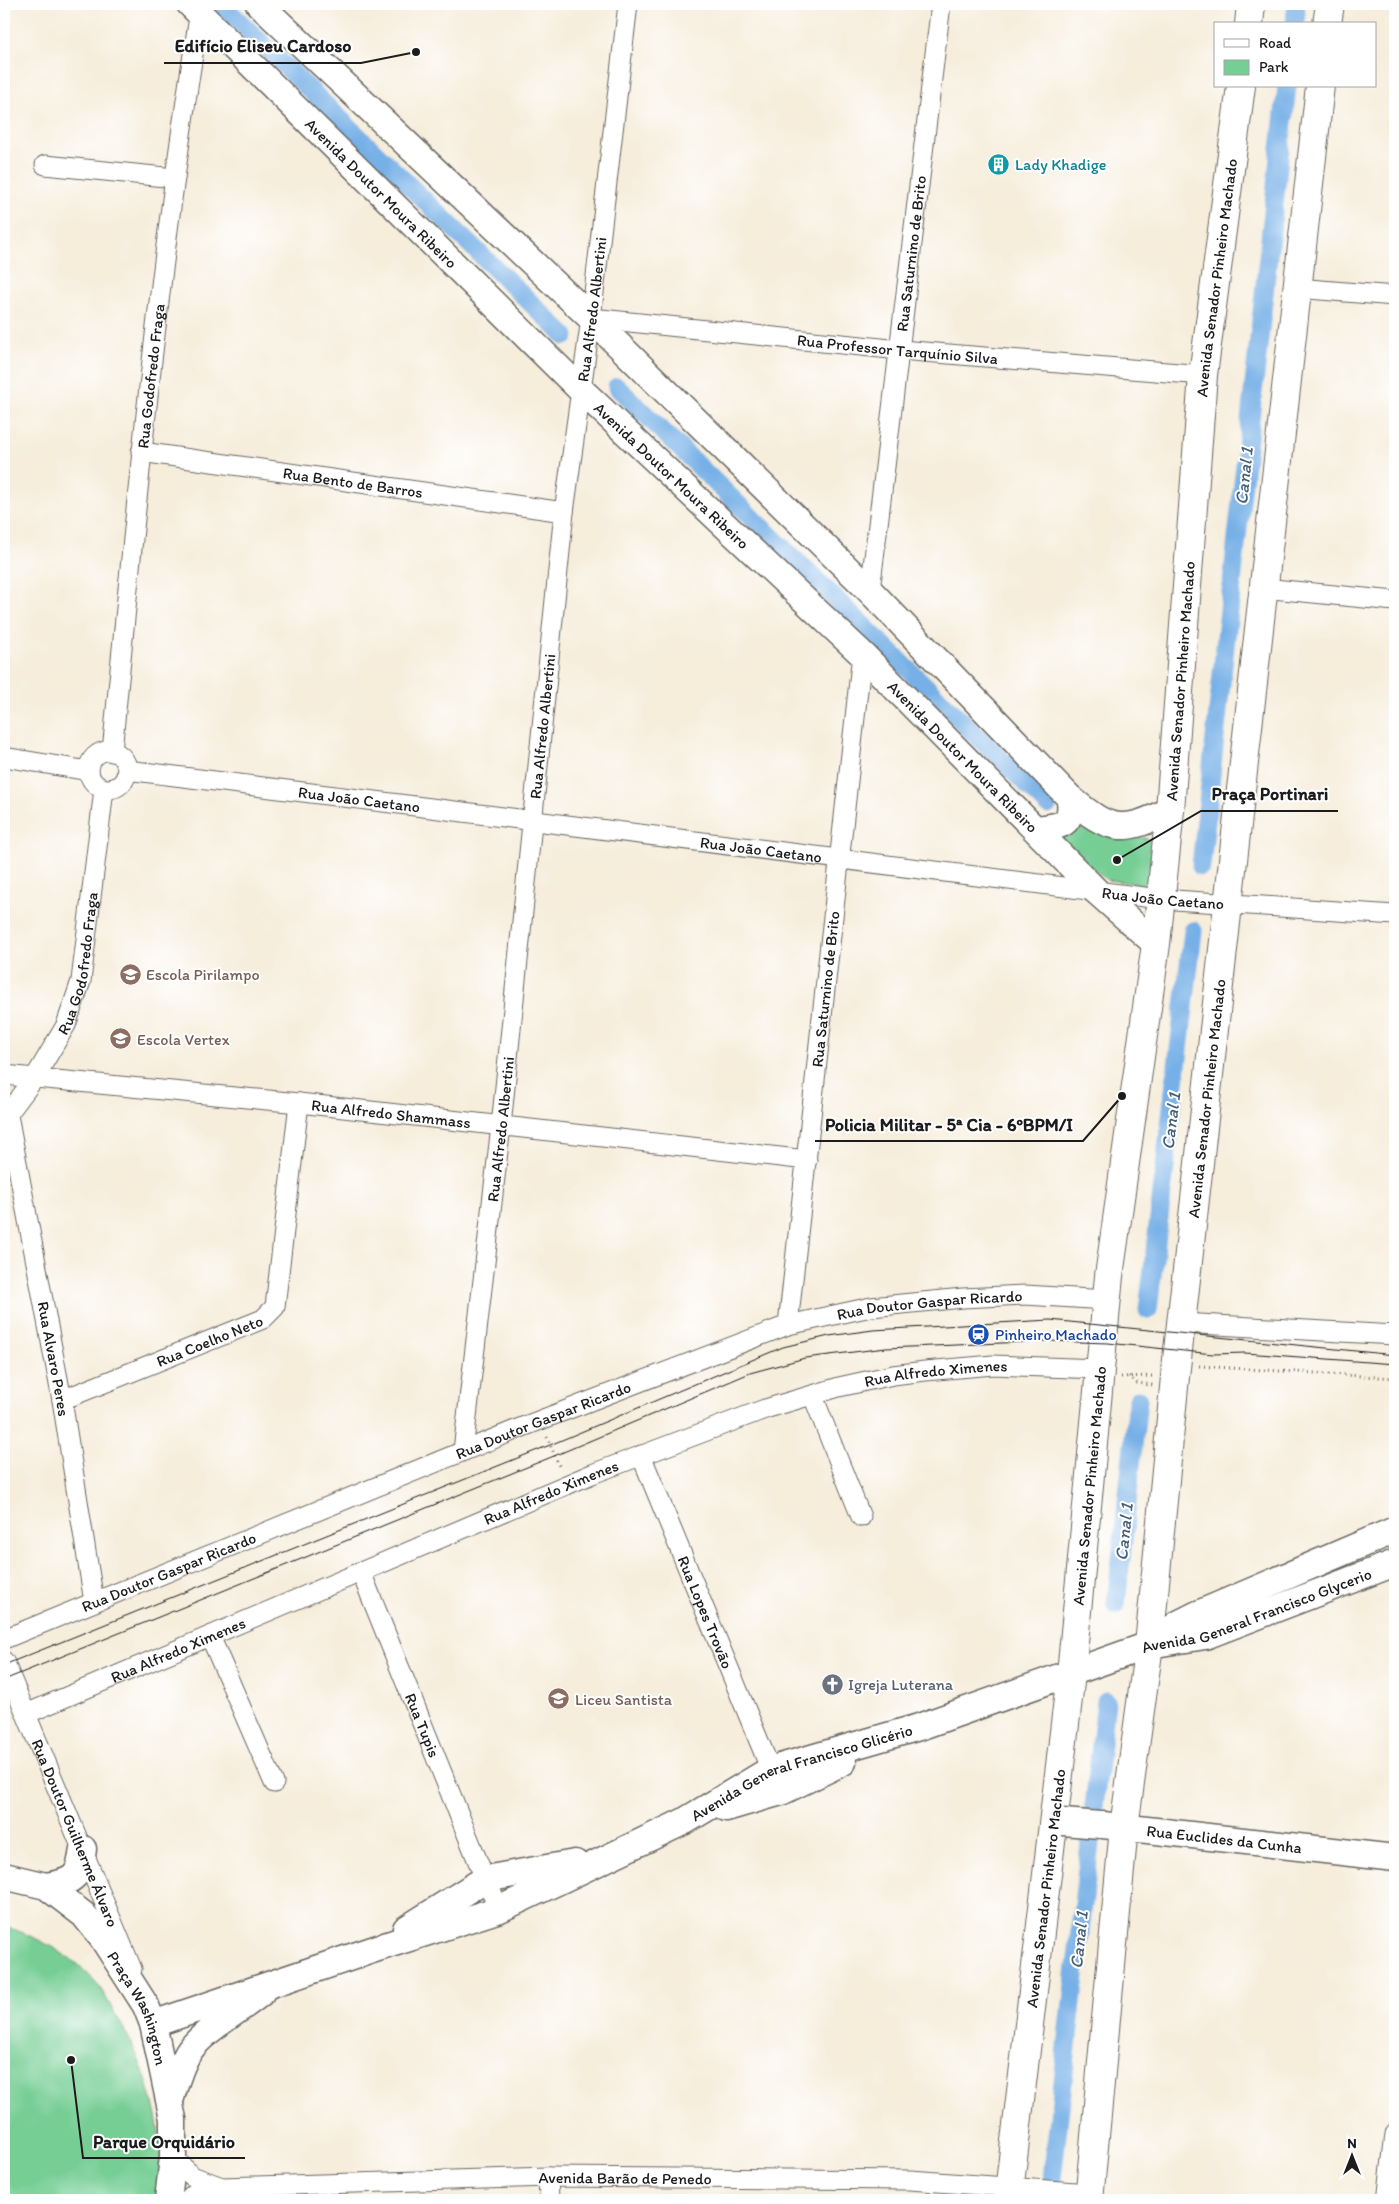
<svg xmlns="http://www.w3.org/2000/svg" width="1399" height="2204" font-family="Itim,sans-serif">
  <rect width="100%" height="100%" fill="#fff"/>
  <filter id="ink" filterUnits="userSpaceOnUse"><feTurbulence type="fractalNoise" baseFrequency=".02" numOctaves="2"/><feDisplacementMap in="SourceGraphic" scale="10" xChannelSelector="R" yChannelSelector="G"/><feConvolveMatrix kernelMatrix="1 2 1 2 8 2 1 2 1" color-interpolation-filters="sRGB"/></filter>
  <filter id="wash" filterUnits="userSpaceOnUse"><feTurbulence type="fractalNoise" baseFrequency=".0096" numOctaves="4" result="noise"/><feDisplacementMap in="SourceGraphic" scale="20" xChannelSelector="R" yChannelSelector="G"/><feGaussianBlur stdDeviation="1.12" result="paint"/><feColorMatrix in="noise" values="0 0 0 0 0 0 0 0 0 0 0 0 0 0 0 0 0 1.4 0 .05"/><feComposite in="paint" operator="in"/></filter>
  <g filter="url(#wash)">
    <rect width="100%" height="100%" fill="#f6eddb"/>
    <path fill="#76ce94" stroke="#497558" d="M1077 819 1117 835 1153 839 1148 885 1107 880 1058 839Z
      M4 1926C38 1937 69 1954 94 1980 101 1988 107 1999 112 2009 141 2054 158 2105 162 2159 163 2172 159 2187 158 2200H4Z"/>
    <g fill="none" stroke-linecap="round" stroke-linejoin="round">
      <path stroke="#77b0e7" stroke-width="19" d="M221 4 565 336
        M1295 24 1296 11
        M617 387 1048 805
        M1201 866C1230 606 1257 346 1287 86
        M1148 1310 1193 931
        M1116 1605 1138 1400
        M1052 2179 1106 1701"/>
    </g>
  </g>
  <g filter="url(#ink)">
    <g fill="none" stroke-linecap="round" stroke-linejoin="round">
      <defs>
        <g id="street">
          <path d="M45 165 175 178"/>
          <path d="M1296 288 1395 296"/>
          <path id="s1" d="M591 318 900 350 1203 375"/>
          <path id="s2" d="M141 452 564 512"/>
          <path d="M1263 588 1395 601"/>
          <path id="s3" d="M870 591 941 4"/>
          <circle cx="108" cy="770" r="19"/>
          <path id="s4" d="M112 752C136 502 160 252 201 5"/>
          <path d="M4 757 89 771"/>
          <path id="s5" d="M127 770 1160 899 1395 915"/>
          <path id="s6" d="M4 1075 299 1103 807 1160"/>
          <path id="s7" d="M8 1115 62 1400 94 1602"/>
          <path id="s8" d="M4 1119 34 1079 66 1025 81 981 104 789"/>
          <path d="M1182 1323 1395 1335"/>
          <path id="s9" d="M788 1325 862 654"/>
          <path d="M813 1396 861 1517"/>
          <path id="s10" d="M62 1400 263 1319 275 1307 299 1103"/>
          <path id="s11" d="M463 1451 501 1126 564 512 591 318 628 4"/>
          <path id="s12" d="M641 1455 775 1780"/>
          <path id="s13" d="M361 1572 485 1879 500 1909"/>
          <path d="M210 1636 274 1783"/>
          <path id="s14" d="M4 1639 525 1426 788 1325 871 1307 963 1298 1025 1295 1107 1300"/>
          <path id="s15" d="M4 1661 132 1969"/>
          <path id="s16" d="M26 1714 592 1474 765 1409 839 1387 893 1375 925 1371 993 1365 1100 1369"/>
          <path id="s17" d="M173 2157 192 2176 222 2187 548 2177 910 2180 1089 2193"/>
          <path d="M548 2177 549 2200"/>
          <path d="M188 2200C196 2188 208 2188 221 2187"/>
          <path d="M1387 2200 1395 2134"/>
        </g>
        <g id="secondary">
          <path id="s18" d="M190 4 581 390 862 654 1096 891 1156 944"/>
          <path d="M259 4 591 318 870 591 1070 798C1110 832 1123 834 1170 810"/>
          <path d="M1036 829C1061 826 1073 826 1070 798"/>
          <path d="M1154 1642 1178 1624 1198 1614 1395 1530"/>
          <path d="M726 1808 781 1792 843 1762"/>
          <path id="s19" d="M1103 1825 1395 1858"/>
          <path id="s20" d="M4 1876 46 1886 84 1915 103 1939 146 2006 153 2024 173 2119V2157L168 2200"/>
          <path d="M46 1886C75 1881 79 1878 83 1849"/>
          <path d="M406 1929 485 1879 575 1863"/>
          <path id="s21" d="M153 2024 375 1949 500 1909 685 1821 770 1770 919 1727 1149 1645 1205 1636 1395 1563"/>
          <path d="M170 2101C175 2085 179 2068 188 2053 202 2031 239 2011 261 1993"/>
        </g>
        <g id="primary">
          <path d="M1249 24 1251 4"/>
          <path d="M1327 24 1330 4"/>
          <path id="s22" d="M1008 2200 1071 1674 1109 1276 1156 944 1170 810 1203 375 1241 86"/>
          <path id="s23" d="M1089 2200 1124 1827 1149 1645 1175 1377 1320 86"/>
        </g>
      </defs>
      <use href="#street" stroke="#68655f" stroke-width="21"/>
      <use href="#secondary" stroke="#68655f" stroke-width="29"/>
      <use href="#primary" stroke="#68655f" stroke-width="30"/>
      <path stroke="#68655f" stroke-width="3" stroke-dasharray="1 4" stroke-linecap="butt" d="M1199 1366 1395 1378
        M1129 1376 1137 1383 1153 1385
        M1121 1377 1154 1376
        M547 1437 560 1468"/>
      <use href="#street" stroke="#fff" stroke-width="19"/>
      <use href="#secondary" stroke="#fff" stroke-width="26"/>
      <use href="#primary" stroke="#fff" stroke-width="28"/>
      <path stroke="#1c1c1c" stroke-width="1" d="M4 1665 550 1445 783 1347 829 1336 873 1330 1050 1320 1395 1355
        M4 1680 554 1456 750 1373 805 1358 886 1348 1049 1341 1108 1343 1213 1354 1245 1353 1395 1364"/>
      <defs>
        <path id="secondary-bridge" d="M1063 1822 1100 1825"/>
      </defs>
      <use href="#secondary-bridge" stroke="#68655f" stroke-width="29" stroke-linecap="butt"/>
      <use href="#secondary-bridge" stroke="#fff" stroke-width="26"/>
    </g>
  </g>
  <defs>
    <symbol id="building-disc" viewBox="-11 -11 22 22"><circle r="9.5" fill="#0f9aa8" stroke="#fff"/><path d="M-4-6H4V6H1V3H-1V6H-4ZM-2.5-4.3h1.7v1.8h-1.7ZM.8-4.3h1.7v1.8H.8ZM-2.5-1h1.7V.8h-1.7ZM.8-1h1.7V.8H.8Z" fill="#fff"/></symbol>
    <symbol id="school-disc" viewBox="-11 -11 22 22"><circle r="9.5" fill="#8d6e63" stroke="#fff"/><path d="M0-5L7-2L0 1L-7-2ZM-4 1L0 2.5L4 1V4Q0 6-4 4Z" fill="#fff"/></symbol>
    <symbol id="station-disc" viewBox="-11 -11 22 22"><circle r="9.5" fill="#1a4fb4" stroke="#fff"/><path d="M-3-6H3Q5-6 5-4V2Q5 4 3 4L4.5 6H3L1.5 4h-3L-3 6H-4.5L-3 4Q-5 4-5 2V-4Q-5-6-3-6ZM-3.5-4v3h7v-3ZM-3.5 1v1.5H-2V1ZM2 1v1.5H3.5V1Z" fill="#fff"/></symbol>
    <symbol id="church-disc" viewBox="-11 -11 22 22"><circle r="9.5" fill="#6b7280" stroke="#fff"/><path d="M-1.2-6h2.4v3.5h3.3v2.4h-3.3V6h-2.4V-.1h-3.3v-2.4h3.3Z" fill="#fff"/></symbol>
  </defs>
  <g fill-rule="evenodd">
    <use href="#building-disc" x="986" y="152" width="25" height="25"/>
    <use href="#school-disc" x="118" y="962" width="25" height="25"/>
    <use href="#school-disc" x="108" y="1026" width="25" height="25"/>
    <use href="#station-disc" x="966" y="1322" width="25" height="25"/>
    <use href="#church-disc" x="820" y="1672" width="25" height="25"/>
    <use href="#school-disc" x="546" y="1686" width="25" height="25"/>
  </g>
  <g text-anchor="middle" stroke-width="4" stroke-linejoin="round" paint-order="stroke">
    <g font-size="16" fill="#0d838f" stroke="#fff" text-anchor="start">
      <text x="1015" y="170">Lady Khadige</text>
    </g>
    <g font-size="16" fill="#1c1c1c" stroke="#fff">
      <text dy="6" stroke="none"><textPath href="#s18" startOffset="269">Avenida Doutor Moura Ribeiro</textPath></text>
      <text dy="6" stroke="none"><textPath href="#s3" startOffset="340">Rua Saturnino de Brito</textPath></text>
      <text dy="6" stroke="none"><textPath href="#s22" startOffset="1934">Avenida Senador Pinheiro Machado</textPath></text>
      <text dy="6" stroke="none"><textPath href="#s11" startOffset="1149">Rua Alfredo Albertini</textPath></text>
      <text dy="6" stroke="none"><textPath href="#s1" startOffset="308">Rua Professor Tarquínio Silva</textPath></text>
      <text dy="6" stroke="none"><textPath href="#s4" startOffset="378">Rua Godofredo Fraga</textPath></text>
      <text dy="6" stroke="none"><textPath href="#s18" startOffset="674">Avenida Doutor Moura Ribeiro</textPath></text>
      <text dy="6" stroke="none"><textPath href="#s2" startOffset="214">Rua Bento de Barros</textPath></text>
      <text dy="6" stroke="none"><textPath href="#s22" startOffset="1529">Avenida Senador Pinheiro Machado</textPath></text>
      <text dy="6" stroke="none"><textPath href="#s11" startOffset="729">Rua Alfredo Albertini</textPath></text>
      <text dy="6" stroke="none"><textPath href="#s18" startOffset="1079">Avenida Doutor Moura Ribeiro</textPath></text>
      <text dy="6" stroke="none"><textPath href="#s5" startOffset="234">Rua João Caetano</textPath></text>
      <text dy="6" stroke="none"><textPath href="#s5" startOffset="639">Rua João Caetano</textPath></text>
      <text dy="6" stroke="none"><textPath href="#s5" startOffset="1044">Rua João Caetano</textPath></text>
      <text dy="6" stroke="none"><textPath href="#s8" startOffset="176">Rua Godofredo Fraga</textPath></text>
      <text dy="6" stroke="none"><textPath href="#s9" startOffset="338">Rua Saturnino de Brito</textPath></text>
      <text dy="6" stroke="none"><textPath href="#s23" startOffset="1108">Avenida Senador Pinheiro Machado</textPath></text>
      <text dy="6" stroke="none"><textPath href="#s6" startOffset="389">Rua Alfredo Shammass</textPath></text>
      <text dy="6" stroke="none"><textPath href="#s11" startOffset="324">Rua Alfredo Albertini</textPath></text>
      <text dy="6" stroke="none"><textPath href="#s14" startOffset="988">Rua Doutor Gaspar Ricardo</textPath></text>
      <text dy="6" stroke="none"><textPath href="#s10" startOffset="159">Rua Coelho Neto</textPath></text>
      <text dy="6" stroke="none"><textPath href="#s7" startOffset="248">Rua Alvaro Peres</textPath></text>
      <text dy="6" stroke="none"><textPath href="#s16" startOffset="975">Rua Alfredo Ximenes</textPath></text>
      <text dy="6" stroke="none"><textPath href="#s14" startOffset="582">Rua Doutor Gaspar Ricardo</textPath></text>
      <text dy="6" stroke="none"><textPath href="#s22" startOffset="719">Avenida Senador Pinheiro Machado</textPath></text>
      <text dy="6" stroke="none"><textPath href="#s16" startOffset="570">Rua Alfredo Ximenes</textPath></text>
      <text dy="6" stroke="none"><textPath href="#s14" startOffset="178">Rua Doutor Gaspar Ricardo</textPath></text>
      <text dy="6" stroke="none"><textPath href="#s21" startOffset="1182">Avenida General Francisco Glycerio</textPath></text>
      <text dy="6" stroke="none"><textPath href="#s12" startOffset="170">Rua Lopes Trovão</textPath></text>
      <text dy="6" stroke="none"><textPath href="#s16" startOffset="165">Rua Alfredo Ximenes</textPath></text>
      <text dy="6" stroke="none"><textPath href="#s13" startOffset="165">Rua Tupis</textPath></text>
      <text dy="6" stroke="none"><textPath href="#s21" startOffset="698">Avenida General Francisco Glicério</textPath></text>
      <text dy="6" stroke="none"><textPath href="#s15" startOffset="186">Rua Doutor Guilherme Álvaro</textPath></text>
      <text dy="6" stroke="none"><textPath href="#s19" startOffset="122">Rua Euclides da Cunha</textPath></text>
      <text dy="6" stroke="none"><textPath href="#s22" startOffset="314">Avenida Senador Pinheiro Machado</textPath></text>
      <text dy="6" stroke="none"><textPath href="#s20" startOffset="200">Praça Washington</textPath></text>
      <text dy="6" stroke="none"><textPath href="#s17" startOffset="462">Avenida Barão de Penedo</textPath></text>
    </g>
    <g font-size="16" fill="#785e54" stroke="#fff" text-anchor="start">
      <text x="146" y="980">Escola Pirilampo</text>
      <text x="137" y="1045">Escola Vertex</text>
      <text x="575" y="1705">Liceu Santista</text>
    </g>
    <g font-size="16" fill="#164399" stroke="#fff" text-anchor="start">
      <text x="995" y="1340">Pinheiro Machado</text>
    </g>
    <g font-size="16" fill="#5b616d" stroke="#fff" text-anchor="start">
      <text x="848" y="1690">Igreja Luterana</text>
    </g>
    <g font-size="18" font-style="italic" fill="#455f77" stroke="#fff">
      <text transform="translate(1244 476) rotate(-84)" y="6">Canal 1</text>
      <text transform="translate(1171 1121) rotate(-83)" y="6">Canal 1</text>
      <text transform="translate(1124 1532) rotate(-84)" y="6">Canal 1</text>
      <text transform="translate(1079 1940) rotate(-84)" y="6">Canal 1</text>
    </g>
  </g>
  <path fill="none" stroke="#1c1c1c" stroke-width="2" d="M416 52L361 63H164M1117 860L1201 811H1338M1122 1096L1083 1141H815M71 2060L83 2158H245"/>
  <g fill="#1c1c1c" stroke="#fff" stroke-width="2">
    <circle cx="416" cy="52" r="5"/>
    <circle cx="1117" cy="860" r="5"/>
    <circle cx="1122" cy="1096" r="5"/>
    <circle cx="71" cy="2060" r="5"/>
  </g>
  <g font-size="18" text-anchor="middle" font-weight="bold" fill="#1c1c1c" stroke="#fff" stroke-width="4" stroke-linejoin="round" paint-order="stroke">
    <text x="263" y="52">Edifício Eliseu Cardoso</text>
    <text x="1270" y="800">Praça Portinari</text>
    <text x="949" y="1131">Policia Militar - 5ª Cia - 6ºBPM/I</text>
    <text x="164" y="2148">Parque Orquidário</text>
  </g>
  <rect width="1399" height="2204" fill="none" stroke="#fff" stroke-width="20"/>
  <rect x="1214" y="22" width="162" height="65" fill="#ffffff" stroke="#a4a4a4"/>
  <rect x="1224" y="39" width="25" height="8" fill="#ffffff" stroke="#a4a4a4"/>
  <text x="1259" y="48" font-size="15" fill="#1c1c1c">Road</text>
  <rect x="1224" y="60" width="25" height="15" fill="#76ce94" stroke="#a4a4a4"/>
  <text x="1259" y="72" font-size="15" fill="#1c1c1c">Park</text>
  <g transform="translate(1352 2156)" stroke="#ffffff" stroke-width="4" paint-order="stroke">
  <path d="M0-4L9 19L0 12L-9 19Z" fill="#1c1c1c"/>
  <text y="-8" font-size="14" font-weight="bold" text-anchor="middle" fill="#1c1c1c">N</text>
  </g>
</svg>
